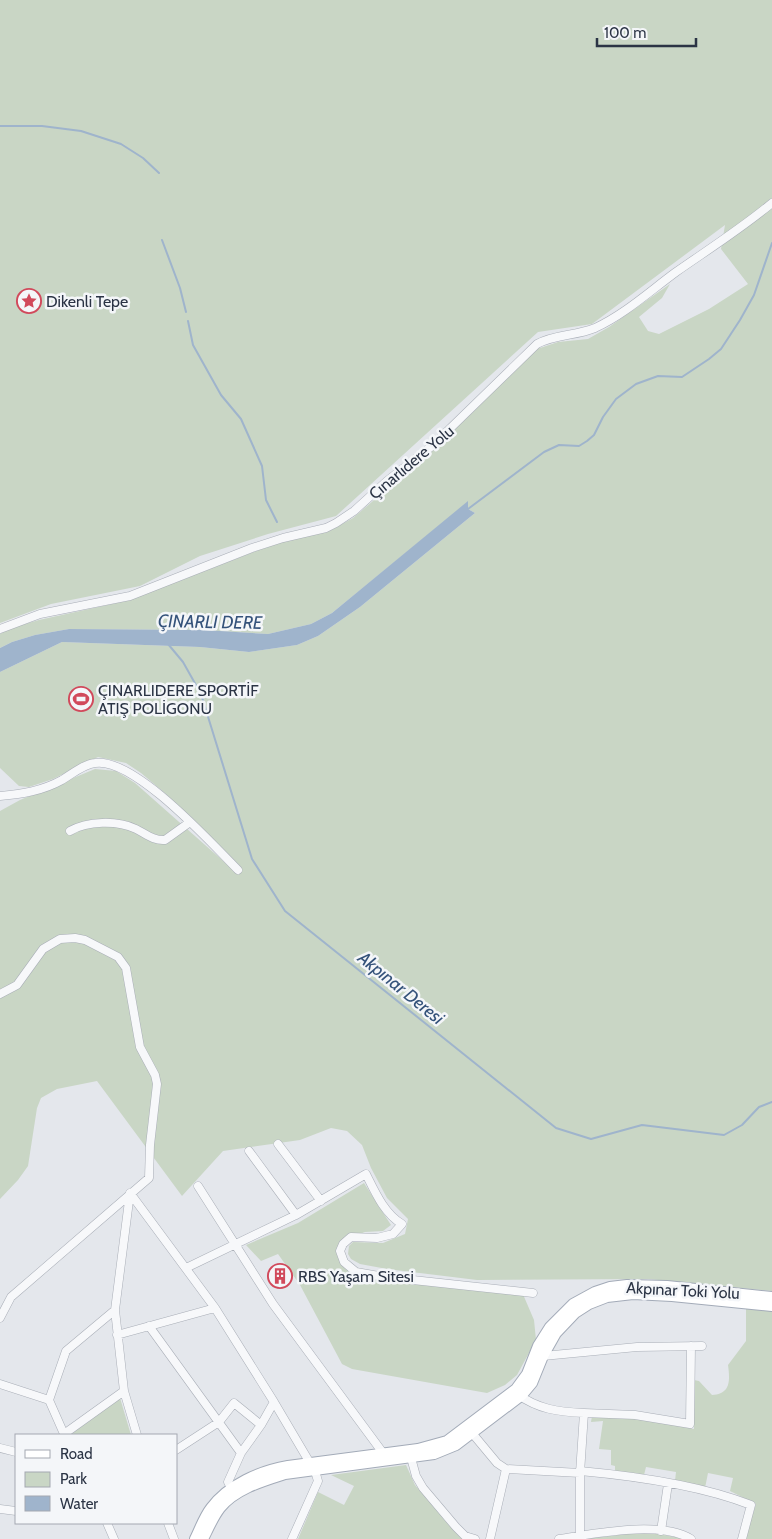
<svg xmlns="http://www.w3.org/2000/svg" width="772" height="1539" font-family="Cabin,sans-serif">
  <rect width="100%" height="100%" fill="#e4e7ec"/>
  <path fill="#c9d6c5" d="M0 0H772V1291L648 1279 477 1280 387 1269 360 1264 351 1259 348 1254 349 1246 353 1242 383 1243 405 1234 408 1219 387 1198 371 1168 362 1145 347 1131 331 1128 300 1140 223 1151 182 1196 97 1081 57 1089 41 1098 37 1108 28 1166 18 1180 0 1199V811L20 800 95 769 116 771 135 783 239 875 238 865 167 795 141 773 126 763 98 757 53 779 29 787 19 786 0 768V672L62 642 200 647 249 652 297 645 318 636 360 607 475 513 468 509V502L332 613 311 624 268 634 204 630 69 629 35 635 12 642 0 648V634L11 628 39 620 130 600 256 551 294 538 333 529 353 518 441 443 537 349 558 342 588 339 609 327 670 284 662 298 639 317 648 331 659 334 709 309 748 284 721 249 725 225 592 324 538 332 336 516 268 534 200 556 140 586 51 604 0 623Z
    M364 1183 391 1225 383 1231 365 1232 351 1237 340 1251 356 1272 522 1292 534 1320 536 1340 517 1375 505 1385 487 1393 352 1369 342 1364 300 1285 278 1254 261 1261 246 1245 298 1223Z
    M746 1308 772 1311V1539H745L756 1504 730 1491 733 1478 708 1473 705 1488 675 1481 676 1472 646 1467 644 1475 615 1471V1466L611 1465V1450L599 1449 603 1421 591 1422 592 1416 648 1420 694 1429V1380L699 1381 712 1395C731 1394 730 1380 728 1365L746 1341Z
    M120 1398 131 1435H70Z
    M406 1465 415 1485 462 1539H298L318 1492 344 1505 354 1486 331 1475Z
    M636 1533H653L686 1539H584Z"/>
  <path fill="#9fb4cc" d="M468 501V509L475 513 360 607 318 636 297 645 249 652 200 647 62 642 0 672V648L12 642 35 635 69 629 204 630 268 634 311 624 332 613Z"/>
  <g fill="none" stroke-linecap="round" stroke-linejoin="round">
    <path stroke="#9fb4cc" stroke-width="2" d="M0 126H42L81 131 121 144 143 158 159 173
      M162 240 180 288 186 312
      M188 321 193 345 221 395 241 419 262 466 266 500 277 522
      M468 509 544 452 559 445 579 446 587 441 594 435 603 417 616 399 636 384 658 376 682 377 709 359 721 349 740 320 754 295 772 243
      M168 644 183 662 201 694 252 859 285 911 556 1128 591 1139 642 1125 724 1135 742 1125 759 1107 772 1102"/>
    <defs>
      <path id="minor" d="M0 629 40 614 130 596 252 548 283 538 326 528 336 523 354 511 387 481 432 446 537 344C555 334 576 336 595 328 625 314 650 291 676 272 709 249 742 228 772 203
        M0 796C22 794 42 791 62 780 72 774 84 764 95 763 134 757 211 843 238 870
        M70 831C87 821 117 820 136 829 146 834 154 841 165 840L190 822
        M0 994 17 985 43 949 60 939 75 938 85 940 118 957 126 968 140 1047 155 1075 157 1084 150 1145 149 1178 11 1297 0 1318
        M278 1144 321 1201
        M249 1151 296 1215
        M198 1186 273 1304 383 1453
        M130 1193 215 1308 274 1402
        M130 1193 115 1310 124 1391 137 1435
        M186 1268 296 1215 366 1174C375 1192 384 1213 402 1224L393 1234 377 1238 351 1237 343 1244 340 1251 344 1262 356 1272 385 1277 533 1293
        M149 1326 241 1453
        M117 1335 215 1308
        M543 1356 637 1347 702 1346
        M0 1384 49 1400 66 1351 115 1310
        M517 1394C538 1409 558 1412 584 1413
        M49 1400 64 1434
        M472 1433 497 1463 506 1469 580 1473V1536
        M65 1435 64 1434 124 1391
        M0 1448 16 1452
        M176 1450 219 1422 234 1403 261 1425
        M410 1454 416 1476 423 1488 456 1527 465 1536 475 1539
        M580 1471C635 1476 700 1485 751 1505L742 1539
        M580 1473 584 1413 635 1415 690 1424 691 1346
        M234 1493 228 1482 241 1453 261 1425 274 1402 310 1463
        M0 1509 16 1511
        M107 1523 114 1539
        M168 1523 174 1539
        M661 1531 668 1484
        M292 1539 318 1481 315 1471
        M490 1539 506 1469
        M559 1539C594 1534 660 1520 691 1539"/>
      <path id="major" d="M195 1539C200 1529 204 1517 211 1508 229 1484 260 1471 288 1466L418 1449 447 1441 516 1389 527 1374 538 1346 550 1327 573 1304 595 1292 610 1287 627 1285 667 1286 772 1297
        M203 1539C208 1529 213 1517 220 1508 235 1489 263 1481 285 1474L434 1454 456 1445 522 1395 532 1383 543 1356 556 1333 575 1313 589 1304 607 1297 633 1294 672 1296 772 1306"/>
    </defs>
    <use href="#minor" stroke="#a9aeb7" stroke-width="9"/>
    <use href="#major" stroke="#a3abb8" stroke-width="12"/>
    <use href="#minor" stroke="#f7f8fa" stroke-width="8"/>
    <use href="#major" stroke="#fff" stroke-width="10"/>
  </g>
  <defs>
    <symbol id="sight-ring" viewBox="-11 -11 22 22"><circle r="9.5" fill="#f4f6f9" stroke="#d1495b" stroke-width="1.5"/><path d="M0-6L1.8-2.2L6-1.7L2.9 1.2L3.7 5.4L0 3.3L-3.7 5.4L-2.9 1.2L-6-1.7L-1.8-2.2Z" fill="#d1495b"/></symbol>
    <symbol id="stadium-ring" viewBox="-11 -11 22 22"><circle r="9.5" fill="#f4f6f9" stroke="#d1495b" stroke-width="1.5"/><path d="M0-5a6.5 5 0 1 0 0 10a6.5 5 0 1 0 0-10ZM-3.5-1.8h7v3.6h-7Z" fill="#d1495b"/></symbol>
    <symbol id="building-ring" viewBox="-11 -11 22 22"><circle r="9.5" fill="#f4f6f9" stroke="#d1495b" stroke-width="1.5"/><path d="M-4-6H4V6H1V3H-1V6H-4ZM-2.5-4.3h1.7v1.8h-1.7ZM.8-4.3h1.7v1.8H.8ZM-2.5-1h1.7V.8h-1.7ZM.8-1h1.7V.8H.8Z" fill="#d1495b"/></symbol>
  </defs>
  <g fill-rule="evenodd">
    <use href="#sight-ring" x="15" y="287" width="28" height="28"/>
    <use href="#stadium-ring" x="67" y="685" width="28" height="28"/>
    <use href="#building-ring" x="266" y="1262" width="28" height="28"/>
  </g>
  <g text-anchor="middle" stroke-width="5" stroke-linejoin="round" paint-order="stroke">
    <g font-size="16" fill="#2b3445" stroke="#f4f6f9" text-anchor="start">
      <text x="46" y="307">Dikenli Tepe</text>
      <text x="98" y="696">ÇINARLIDERE SPORTİF<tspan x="98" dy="18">ATIŞ POLİGONU</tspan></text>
      <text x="298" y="1282">RBS Yaşam Sitesi</text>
    </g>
    <g font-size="16" fill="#2b3445" stroke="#f4f6f9">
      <text transform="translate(411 462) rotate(-40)" y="6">Çınarlıdere Yolu</text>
      <text transform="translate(683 1290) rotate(3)" y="6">Akpınar Toki Yolu</text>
    </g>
    <g font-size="18" font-style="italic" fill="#34527a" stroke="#f4f6f9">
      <text transform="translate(210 622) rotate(1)" y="6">ÇINARLI DERE</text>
      <text transform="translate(401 988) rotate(39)" y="6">Akpınar Deresi</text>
    </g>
  </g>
  <rect x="15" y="1434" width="162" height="90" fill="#f4f6f9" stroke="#a4a8b1"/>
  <rect x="25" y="1450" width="25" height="8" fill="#ffffff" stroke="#a4a8b1"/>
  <text x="60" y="1459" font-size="15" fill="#2b3445">Road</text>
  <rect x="25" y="1472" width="25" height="15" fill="#c9d6c5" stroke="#a4a8b1"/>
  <text x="60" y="1484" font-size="15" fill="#2b3445">Park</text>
  <rect x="25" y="1496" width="25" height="15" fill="#9fb4cc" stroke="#a4a8b1"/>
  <text x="60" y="1509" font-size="15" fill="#2b3445">Water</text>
  <path d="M597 38v8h99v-8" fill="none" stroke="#2b3445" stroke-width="2.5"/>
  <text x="604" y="38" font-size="15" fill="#2b3445" stroke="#f4f6f9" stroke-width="4" paint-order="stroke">100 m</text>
</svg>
